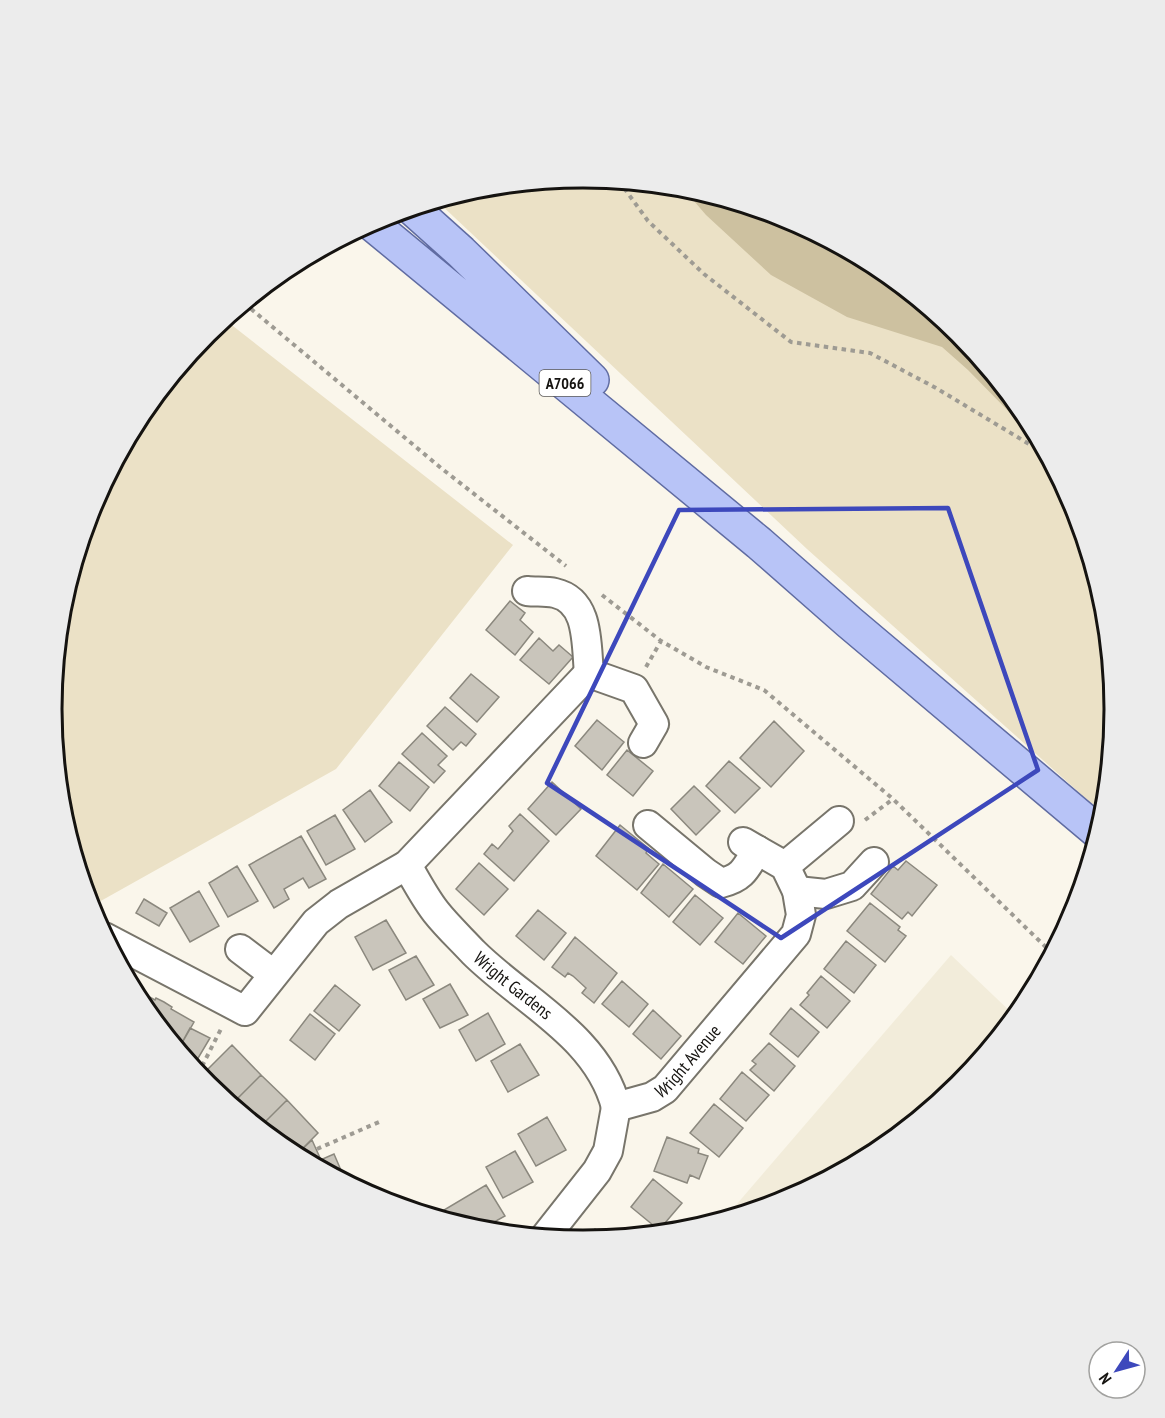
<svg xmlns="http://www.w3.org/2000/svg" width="1165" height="1418" font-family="'PT Sans Narrow',sans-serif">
  <rect width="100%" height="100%" fill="#faf6eb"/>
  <path fill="#f2ecda" d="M951 955 1015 1016 958 1085 877 1151 786 1200 724 1219Z"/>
  <path fill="#ebe1c6" d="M583 178 687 188 786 218 878 267 959 333 1025 414 1074 506 1104 606 1114 709 1105 799 1092 804 807 549 437 201 479 188Z
    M224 319 513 545 336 769 90 907 61 812 51 709 61 605 92 505 141 413 207 333Z"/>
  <path fill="#cdc1a0" d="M682 187 786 218 878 267 959 333 1025 414 1032 428 1022 425 968 370 942 347 847 317 771 275 706 215Z"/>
  <path fill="#c9c5bb" stroke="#8b887e" stroke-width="1.5" d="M510 601 525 613 520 620 533 632 515 655 486 630Z
    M539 638 553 651 559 645 573 657 549 684 520 660Z
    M471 674 499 697 477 722 450 698Z
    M445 707 476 734 466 746 461 742 453 750 427 726Z
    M597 720 624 742 602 770 575 746Z
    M774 721 804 751 771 787 740 758Z
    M422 733 447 756 438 765 445 771 434 783 402 754Z
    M627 750 653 771 633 796 607 775Z
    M729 761 760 788 735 813 706 786Z
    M399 762 429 787 410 811 379 786Z
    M552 782 581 809 556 835 528 809Z
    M694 786 720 811 696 835 671 809Z
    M370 790 392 822 365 842 343 810Z
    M520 814 549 841 514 881 484 854 492 844 498 849 513 831 509 826Z
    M335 815 355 849 326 865 307 831Z
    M620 825 648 848 646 853 659 864 637 890 596 856Z
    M301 836 326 879 309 888 303 878 284 889 289 899 274 908 249 865Z
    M906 861 937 885 912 916 908 912 902 919 871 894 893 866 898 870Z
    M479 863 508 889 484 915 456 889Z
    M663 864 693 889 669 917 641 893Z
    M237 866 258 901 228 917 209 883Z
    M199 891 219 926 190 942 170 908Z
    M695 895 723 918 700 945 673 922Z
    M144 899 167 913 159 926 136 913Z
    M870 903 900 927 898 930 906 936 885 962 847 931Z
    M538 910 566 933 544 960 516 936Z
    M738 913 766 936 743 964 715 942Z
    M386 920 406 953 373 970 355 937Z
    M575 937 617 973 594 1003 582 993 586 988 573 976 568 973 565 977 552 967Z
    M846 941 876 965 854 993 824 969Z
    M416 956 434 985 406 1000 389 970Z
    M821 976 850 1001 827 1028 800 1005 809 995 807 993Z
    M622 981 648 1004 629 1027 602 1004Z
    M450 984 468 1015 440 1028 423 999Z
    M335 985 360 1005 339 1031 314 1011Z
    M133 988 155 1000 156 998 164 1002 172 1007 171 1009 194 1022 178 1050 140 1004Z
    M791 1008 819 1032 798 1057 770 1034Z
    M653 1010 681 1036 661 1059 633 1034Z
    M488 1013 505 1044 476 1061 459 1030Z
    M310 1014 335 1034 315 1060 290 1040Z
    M190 1028 210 1038 194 1065 188 1062 178 1050Z
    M769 1043 795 1066 774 1091 750 1070 756 1064 752 1061Z
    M520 1044 539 1075 508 1092 491 1061Z
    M232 1045 261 1075 237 1099 207 1070Z
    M742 1072 769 1095 746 1121 720 1099Z
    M261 1075 287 1100 262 1125 237 1099Z
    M287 1100 318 1133 296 1155 289 1152 262 1125Z
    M714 1104 743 1128 719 1157 690 1133Z
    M547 1117 566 1150 536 1166 518 1134Z
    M667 1137 699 1149 698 1153 708 1156 699 1179 690 1175 687 1183 654 1171Z
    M312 1140 321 1160 311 1164 296 1155Z
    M515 1151 533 1182 503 1198 486 1167Z
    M334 1154 346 1182 311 1164Z
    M653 1179 682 1203 659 1230 631 1207Z
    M486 1185 505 1216 480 1230 451 1222 444 1210Z
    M595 1229 606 1238 586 1240Z"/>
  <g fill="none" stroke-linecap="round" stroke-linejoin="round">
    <defs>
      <g id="minor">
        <path d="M527 591C536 592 546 591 555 593 590 601 586 645 589 673L634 689 654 724 643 743"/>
        <path d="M648 825 706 873 721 883C743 878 746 868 757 850"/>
        <path id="s1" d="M407 865C416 881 425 898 436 912 447 926 461 939 473 952 522 1001 598 1036 616 1107"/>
        <path d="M785 866 839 821"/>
        <path d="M797 891 826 894 852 886 874 862"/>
        <path d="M104 937 245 1011 316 922 339 904 407 865 589 673"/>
        <path d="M240 949 273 974"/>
        <path id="s2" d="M545 1237 597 1171 608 1151 616 1107 652 1097 665 1089 796 934 801 915 797 891 785 866 743 842"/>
      </g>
      <path id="major" d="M412 208 461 252 592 380
        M371 223 759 543 849 622 1098 832"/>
    </defs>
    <use href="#minor" stroke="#78756b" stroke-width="32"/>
    <use href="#major" stroke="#606ca2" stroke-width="36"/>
    <path stroke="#9e9b93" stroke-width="4" stroke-dasharray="4.5 4.5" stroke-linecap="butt" d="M619 181 648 221 704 274 791 342 870 353 936 388 1029 444H1041
      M244 303 441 468 566 566
      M602 595 661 641 706 667 764 690 893 799 1052 953
      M646 667 661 641
      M865 820 893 799
      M198 1074 221 1029
      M317 1149 379 1122"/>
    <use href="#minor" stroke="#fff" stroke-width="28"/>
    <use href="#major" stroke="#b8c4f7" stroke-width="33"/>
  </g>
  <path fill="none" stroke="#3d48bc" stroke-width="4.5" stroke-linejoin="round" d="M948 508 1038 770 781 938 547 783 679 510Z"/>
  <g text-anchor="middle" stroke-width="5" stroke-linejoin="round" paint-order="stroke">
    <rect fill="#fff" stroke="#5b5a58" stroke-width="1.5" x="539.5" y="370" width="51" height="26" rx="4.5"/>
    <g font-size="16" font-weight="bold" fill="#151310">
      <text x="565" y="389">A7066</text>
    </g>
    <g font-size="18" fill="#151310" stroke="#fff">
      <text dy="6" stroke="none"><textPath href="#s1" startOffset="162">Wright Gardens</textPath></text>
      <text dy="6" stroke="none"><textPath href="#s2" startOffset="240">Wright Avenue</textPath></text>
    </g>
  </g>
  <path d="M0 0H1165V1418H0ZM62 709a521 521 0 1 1 1042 0a521 521 0 1 1-1042 0Z" fill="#ececec" fill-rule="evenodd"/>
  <path fill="none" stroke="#151310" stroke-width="3" d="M62 709a521 521 0 1 1 1042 0a521 521 0 1 1-1042 0Z"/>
  <g transform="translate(1117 1370) rotate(234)"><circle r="28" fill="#ffffff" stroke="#a1a19f" stroke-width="1.5"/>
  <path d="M0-4.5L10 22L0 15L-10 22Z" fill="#3d48bc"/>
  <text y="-9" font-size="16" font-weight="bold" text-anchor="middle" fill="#151310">N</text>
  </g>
</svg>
